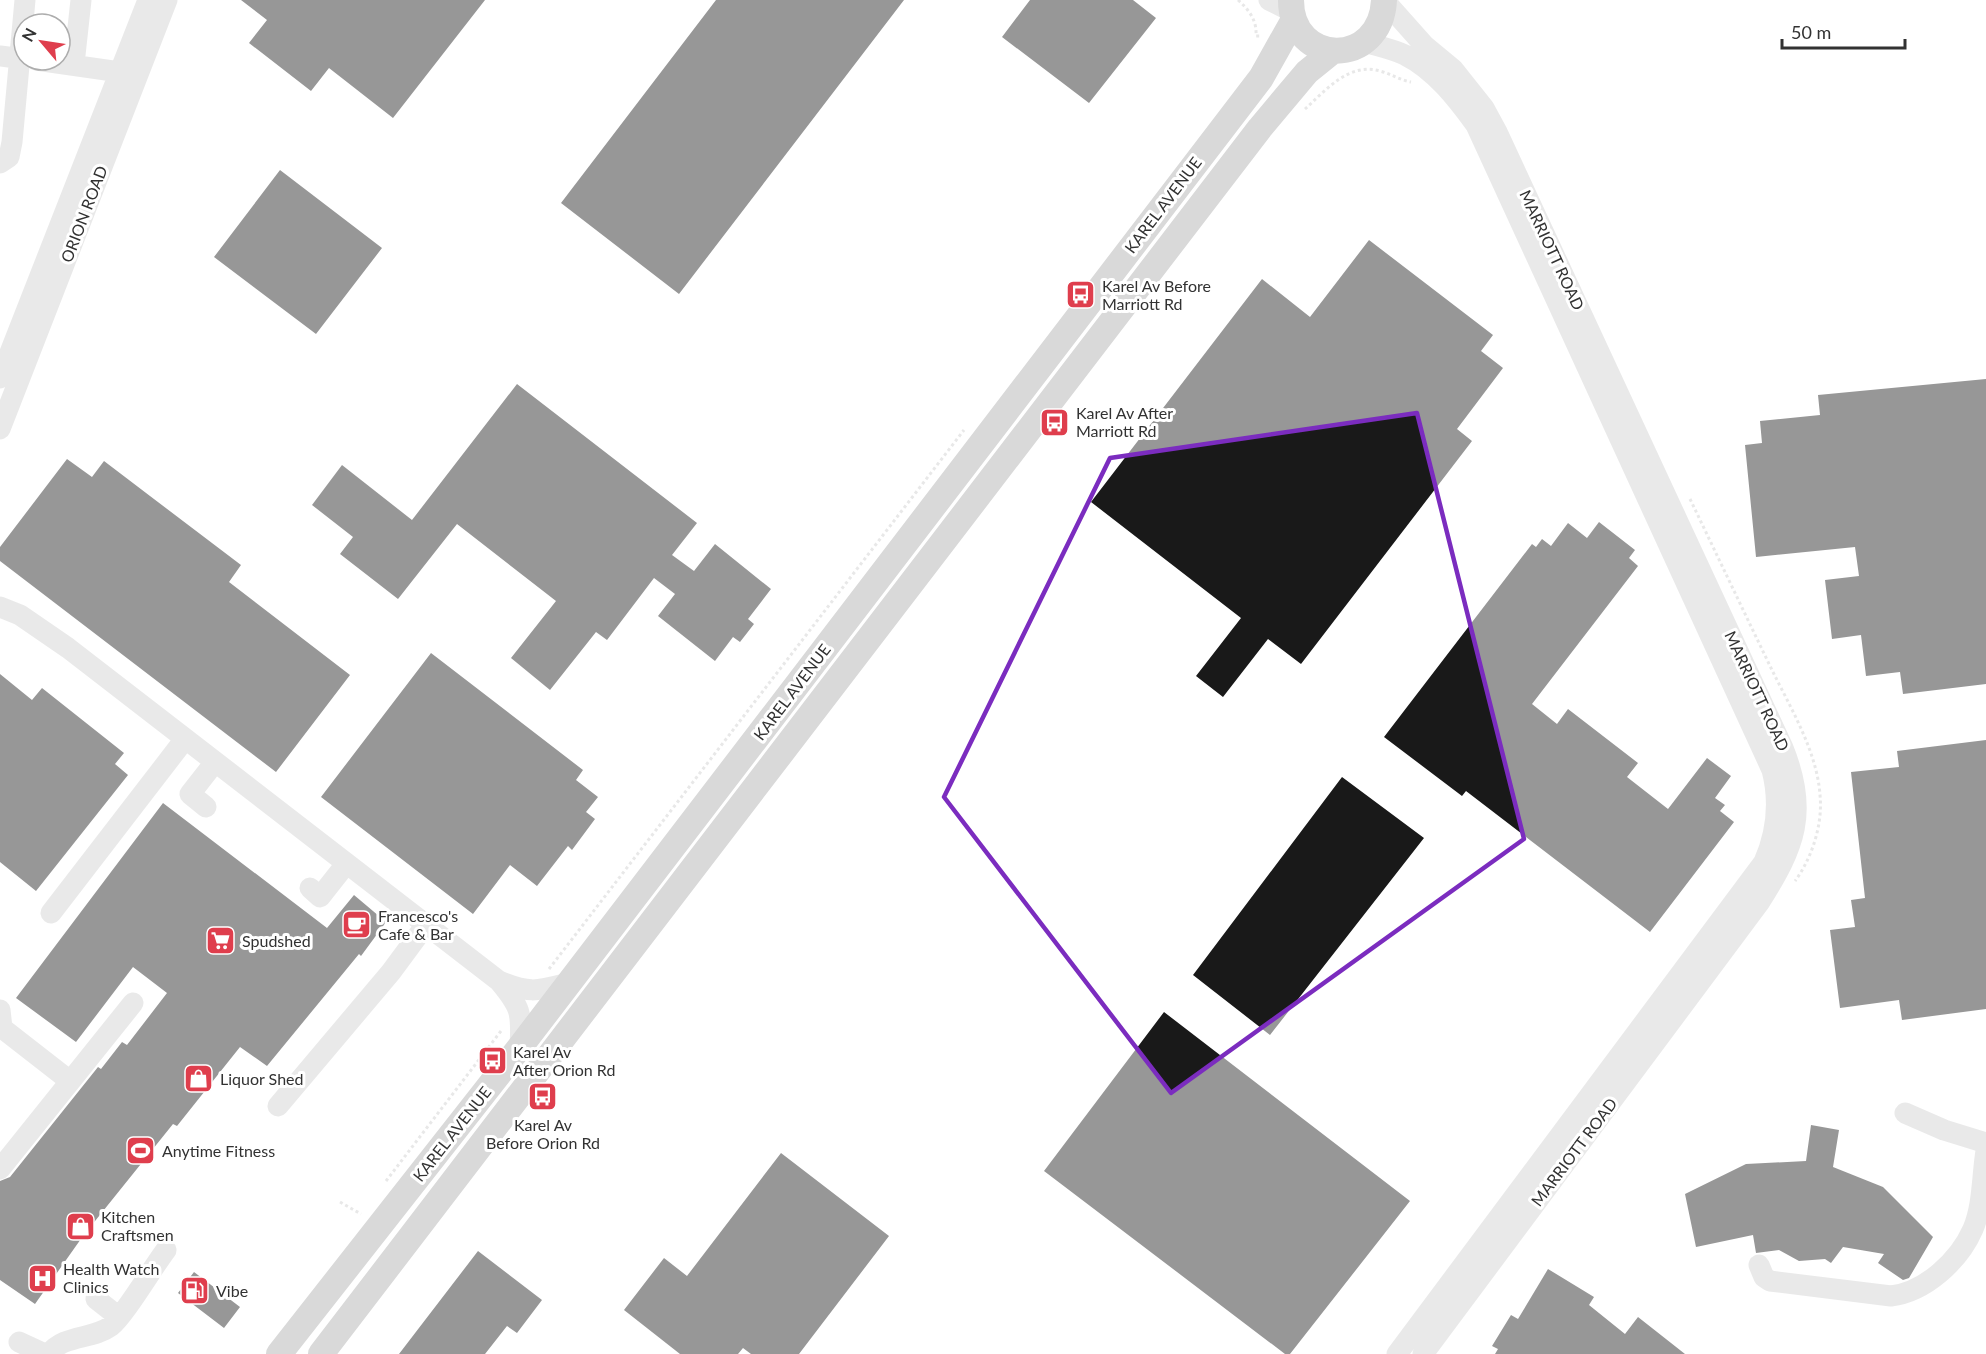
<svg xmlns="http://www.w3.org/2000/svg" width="1986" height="1354" font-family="Lato,sans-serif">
  <rect width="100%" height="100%" fill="#fff"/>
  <path fill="#191919" d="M241 0H485L393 118 329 68 311 91 249 43 267 20Z
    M716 0H904L679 294 561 203Z
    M1030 0H1133L1156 18 1089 103 1002 37Z
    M280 170 382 248 316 334 214 257Z
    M1369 240 1493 335 1481 351 1503 368 1457 429 1472 441 1301 664 1268 639 1223 697 1196 676 1241 618 1091 502 1262 279 1310 317Z
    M1986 379V684L1903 694 1900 672 1866 676 1861 635 1832 639 1825 580 1859 576 1855 547 1756 557 1745 445 1762 443 1760 421 1820 415 1818 395Z
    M517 384 697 523 672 555 694 571 715 544 771 589 748 619 754 624 740 642 733 637 715 661 658 616 675 594 654 578 607 640 596 632 550 690 511 658 556 601 457 524 398 599 340 554 353 537 312 505 342 465 412 520Z
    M67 459 92 477 104 461 150 496 241 565 229 582 350 675 276 772 0 561V547Z
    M1599 522 1635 550 1629 558 1638 566 1532 704 1557 724 1568 709 1638 763 1627 777 1668 809 1707 758 1731 776 1715 798 1725 805 1720 811 1734 822 1650 932 1466 791 1462 796 1384 737 1532 544 1536 547 1542 539 1551 546 1568 523 1587 538Z
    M431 653 583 770 576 780 598 797 586 812 595 819 572 850 568 846 537 886 510 865 473 914 321 797Z
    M0 674 32 700 42 688 124 753 115 764 128 775 36 891 0 862Z
    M1986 740V1009L1902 1020 1899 1000 1840 1008 1830 930 1855 927 1851 900 1865 898 1851 772 1899 767 1897 751Z
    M1342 777 1424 838 1270 1035 1193 975Z
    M163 803 327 928 354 895 386 922 361 956 359 954 267 1066 240 1047 177 1126 173 1124 83 1236 35 1304 0 1280V1181L10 1177 98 1067 101 1069 122 1042 127 1045 167 993 133 967 76 1042 16 998Z
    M1164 1012 1410 1201 1290 1354H1285L1044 1171Z
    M1811 1125 1839 1130 1833 1167 1883 1187 1933 1237 1909 1278 1903 1280 1878 1263 1884 1254 1843 1247 1831 1263 1825 1259 1799 1261 1779 1250 1756 1253 1753 1235 1696 1247 1685 1194 1746 1164 1806 1161Z
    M781 1153 889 1236 799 1354H751L743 1348 738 1354H680L624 1310 664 1258 687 1276Z
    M478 1251 542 1300 517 1333 507 1326 485 1354H399Z
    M1548 1269 1594 1297 1589 1305 1625 1334 1638 1317 1685 1354H1495L1498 1349 1492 1346 1511 1315 1518 1319Z
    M194 1272 240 1307 224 1328 178 1293Z"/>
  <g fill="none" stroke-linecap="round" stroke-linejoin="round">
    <path stroke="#ccc" stroke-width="3" stroke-dasharray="3 3" stroke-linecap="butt" d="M1238 0C1249 10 1257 20 1256 36H1260
      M1305 109C1326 90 1349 62 1380 71 1391 74 1400 80 1411 82
      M1690 499C1717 555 1744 612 1771 668 1790 707 1817 751 1820 795 1823 824 1812 858 1795 881
      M549 969 964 430
      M386 1181 501 1031
      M340 1202 361 1214"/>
    <path stroke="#cfcfcf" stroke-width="21" d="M1269 0 1291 11
      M1384 0 1424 45 1453 69 1484 108 1497 132 1783 748C1809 812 1795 847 1759 903L1423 1354
      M1364 42C1377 46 1392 49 1405 55 1435 70 1457 99 1476 125L1772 770C1780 801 1777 832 1764 862L1397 1354
      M0 56 24 59
      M36 60 120 72
      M74 64 81 0
      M0 163 9 157 12 142 25 0
      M0 378 148 0
      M0 429 167 0
      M0 607 20 615 68 648 499 981C521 1007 522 1013 520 1047
      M206 807 190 794 215 762
      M310 888 320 897 346 864
      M51 913 185 739
      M499 981C530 994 537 991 569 983
      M0 1010 2 1028 70 1081
      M278 1106 391 972 425 926
      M1905 1113 1944 1130 1986 1143
      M0 1169 133 1003
      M1759 1265 1764 1277 1770 1281 1891 1296C1925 1292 1959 1261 1973 1229 1983 1206 1982 1175 1986 1151
      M96 1299 119 1317
      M19 1342 45 1354
      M49 1354C64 1334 92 1340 111 1326 124 1316 153 1267 166 1250"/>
    <path stroke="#aaa" stroke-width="26" d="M1291 0C1291 67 1381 68 1384 0
      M279 1354 520 1047 1261 78 1293 21
      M321 1354 1260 128 1307 72 1333 51"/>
  </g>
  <path d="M0 0H1986V1354H0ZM1417 413 1524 839 1171 1093 944 797 1110 458Z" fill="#fff" fill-opacity=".55" fill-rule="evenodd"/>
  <path fill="none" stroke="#7b2cbf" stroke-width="4.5" stroke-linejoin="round" d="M1417 413 1524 839 1171 1093 944 797 1110 458Z"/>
  <defs>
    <symbol id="bus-square" viewBox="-11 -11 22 22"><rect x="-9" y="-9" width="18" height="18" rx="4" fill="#df3e4d" stroke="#fff"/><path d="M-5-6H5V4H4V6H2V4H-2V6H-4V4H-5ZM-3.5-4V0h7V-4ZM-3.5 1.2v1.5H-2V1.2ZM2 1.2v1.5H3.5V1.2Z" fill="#fff"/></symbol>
    <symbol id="cafe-square" viewBox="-11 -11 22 22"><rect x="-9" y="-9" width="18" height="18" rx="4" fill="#df3e4d" stroke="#fff"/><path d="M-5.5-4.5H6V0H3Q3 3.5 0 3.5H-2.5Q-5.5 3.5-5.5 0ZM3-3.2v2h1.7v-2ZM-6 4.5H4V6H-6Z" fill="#fff"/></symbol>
    <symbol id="supermarket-square" viewBox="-11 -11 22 22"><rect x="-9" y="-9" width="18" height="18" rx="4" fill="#df3e4d" stroke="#fff"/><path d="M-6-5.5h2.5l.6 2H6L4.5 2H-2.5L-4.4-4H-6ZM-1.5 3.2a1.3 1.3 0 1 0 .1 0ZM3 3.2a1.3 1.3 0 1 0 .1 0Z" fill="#fff"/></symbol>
    <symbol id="shop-square" viewBox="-11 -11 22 22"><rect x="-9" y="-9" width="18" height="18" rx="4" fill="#df3e4d" stroke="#fff"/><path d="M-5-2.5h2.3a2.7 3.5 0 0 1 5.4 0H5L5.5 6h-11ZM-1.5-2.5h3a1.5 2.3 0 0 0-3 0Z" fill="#fff"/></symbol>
    <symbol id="stadium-square" viewBox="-11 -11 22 22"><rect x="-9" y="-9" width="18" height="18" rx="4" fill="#df3e4d" stroke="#fff"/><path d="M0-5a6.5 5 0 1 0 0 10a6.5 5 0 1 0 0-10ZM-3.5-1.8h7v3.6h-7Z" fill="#fff"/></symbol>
    <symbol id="hospital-square" viewBox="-11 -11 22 22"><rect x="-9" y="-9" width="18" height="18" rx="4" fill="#df3e4d" stroke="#fff"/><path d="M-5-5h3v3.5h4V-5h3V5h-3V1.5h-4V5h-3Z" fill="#fff"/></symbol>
    <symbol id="fuel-square" viewBox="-11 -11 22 22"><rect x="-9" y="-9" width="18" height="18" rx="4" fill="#df3e4d" stroke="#fff"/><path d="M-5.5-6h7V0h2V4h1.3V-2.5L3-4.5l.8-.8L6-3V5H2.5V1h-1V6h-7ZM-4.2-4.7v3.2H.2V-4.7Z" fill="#fff"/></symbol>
  </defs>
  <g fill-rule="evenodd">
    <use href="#bus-square" x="1064" y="278" width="33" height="33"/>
    <use href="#bus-square" x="1038" y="406" width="33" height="33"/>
    <use href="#cafe-square" x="340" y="908" width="33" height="33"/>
    <use href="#supermarket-square" x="204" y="924" width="33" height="33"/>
    <use href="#bus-square" x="476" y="1044" width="33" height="33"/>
    <use href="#shop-square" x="182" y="1062" width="33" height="33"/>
    <use href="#bus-square" x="526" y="1080" width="33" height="33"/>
    <use href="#stadium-square" x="124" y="1134" width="33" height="33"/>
    <use href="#shop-square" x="64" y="1210" width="33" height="33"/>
    <use href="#hospital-square" x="26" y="1262" width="33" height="33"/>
    <use href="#fuel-square" x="178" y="1274" width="33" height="33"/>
  </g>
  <g text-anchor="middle" stroke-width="6" stroke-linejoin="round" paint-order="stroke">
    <g font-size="16" fill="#323232" stroke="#fff">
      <text transform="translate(1163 205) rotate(-53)" y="6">KAREL AVENUE</text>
      <text transform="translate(84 214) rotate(-69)" y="6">ORION ROAD</text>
      <text transform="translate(1552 250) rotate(65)" y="6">MARRIOTT ROAD</text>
      <text transform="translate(1757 691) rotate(65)" y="6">MARRIOTT ROAD</text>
      <text transform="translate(792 692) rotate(-53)" y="6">KAREL AVENUE</text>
      <text transform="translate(452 1134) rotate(-52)" y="6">KAREL AVENUE</text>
      <text transform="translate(1574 1152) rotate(-53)" y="6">MARRIOTT ROAD</text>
    </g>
    <g font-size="16" fill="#323232" stroke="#fff" text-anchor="start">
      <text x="1102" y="292">Karel Av Before<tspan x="1102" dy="18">Marriott Rd</tspan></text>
      <text x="1076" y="419">Karel Av After<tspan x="1076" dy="18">Marriott Rd</tspan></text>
      <text x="378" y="922">Francesco's<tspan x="378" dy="18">Cafe &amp; Bar</tspan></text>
      <text x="242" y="947">Spudshed</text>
      <text x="513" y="1058">Karel Av<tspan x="513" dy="18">After Orion Rd</tspan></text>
      <text x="220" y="1085">Liquor Shed</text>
      <text x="543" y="1131" text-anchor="middle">Karel Av<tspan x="543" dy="18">Before Orion Rd</tspan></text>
      <text x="162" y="1157">Anytime Fitness</text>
      <text x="101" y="1223">Kitchen<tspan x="101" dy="18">Craftsmen</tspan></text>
      <text x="63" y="1275">Health Watch<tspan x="63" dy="18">Clinics</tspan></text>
      <text x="216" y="1297">Vibe</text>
    </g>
  </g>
  <g transform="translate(42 42) rotate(299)"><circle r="28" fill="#ffffff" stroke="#adadad" stroke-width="1.5"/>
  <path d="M0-4.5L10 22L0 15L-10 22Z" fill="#df3e4d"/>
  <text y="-9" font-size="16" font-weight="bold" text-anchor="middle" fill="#323232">N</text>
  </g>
  <path d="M1782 39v9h123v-9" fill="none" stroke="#323232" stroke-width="3"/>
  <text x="1791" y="39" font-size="18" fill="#323232" stroke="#ffffff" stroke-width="4.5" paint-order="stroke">50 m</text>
</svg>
